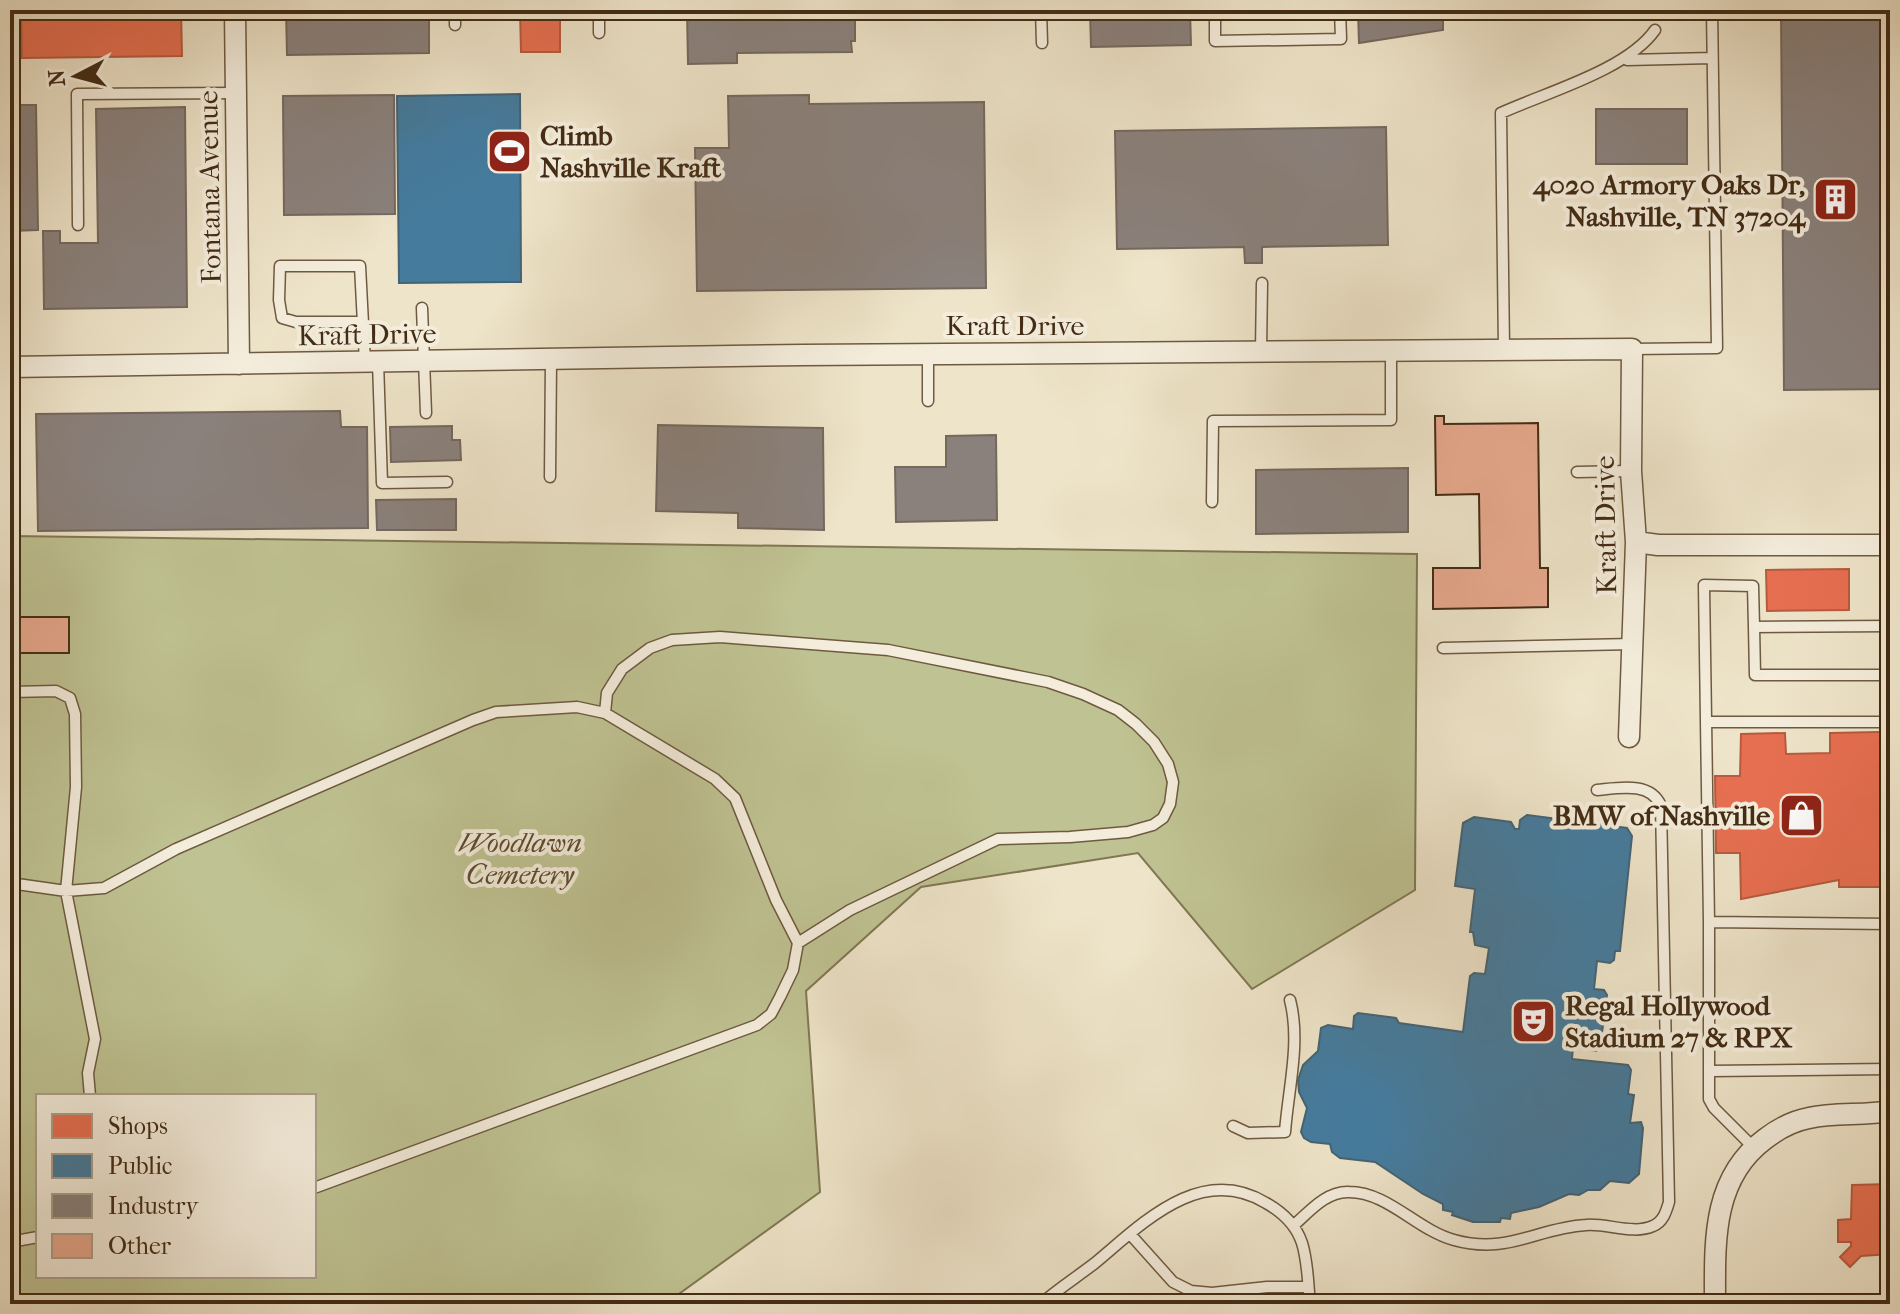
<svg xmlns="http://www.w3.org/2000/svg" width="1900" height="1314" font-family="'IM FELL French Canon',serif">
  <rect width="100%" height="100%" fill="#eee4c9"/>
  <filter id="stains"><feTurbulence type="fractalNoise" baseFrequency=".0025" numOctaves="4"/><feColorMatrix values="0 0 0 0 .2 0 0 0 0 .09 0 0 0 0 .02 0 0 0 .5 -.17"/></filter>
  <radialGradient id="worn" r=".72"><stop offset=".6" stop-color="#630" stop-opacity="0"/><stop offset="1" stop-color="#630" stop-opacity=".3"/></radialGradient>
  <path fill="#bfc292" stroke="#817753" stroke-width="2" fill-rule="evenodd" d="M10 536 1417 554 1415 890 1252 989 1138 853 921 887 806 991 820 1192 665 1304H10ZM38 1096H314V1276H38Z"/>
  <path fill="#e76f51" stroke="#b65b3f" stroke-width="2" d="M10 10H13L14 57H10Z
    M21 10H181L182 56 22 58Z
    M520 10H560V52H521Z
    M1849 569V610L1767 611 1766 570Z
    M1878 732H1890V763H1886V853L1890 854V887H1839V880L1741 899 1740 853H1716L1715 776H1740L1741 734 1785 733 1786 754 1830 753V733Z
    M1890 1184V1254L1861 1256 1850 1267 1840 1257 1851 1246V1242H1838V1220L1851 1219 1852 1185Z"/>
  <path fill="#457b9d" stroke="#446374" stroke-width="2" d="M520 94 521 282 399 283 397 96Z
    M1527 815 1627 828 1632 836 1620 951H1615L1614 960 1610 963 1597 961 1594 989 1604 990 1607 995 1600 1047 1596 1051 1573 1047 1572 1059 1628 1065 1631 1070 1628 1094 1634 1095 1630 1123 1641 1122 1643 1128 1639 1174 1629 1183 1610 1181 1600 1190H1588L1579 1195 1569 1194 1539 1207 1511 1213 1510 1219 1501 1218 1500 1222H1473L1452 1215 1453 1212 1443 1210V1204L1423 1194 1375 1162 1340 1158 1332 1152 1330 1144 1311 1142 1304 1138 1301 1132 1307 1108 1299 1092 1298 1080 1303 1065 1318 1051 1321 1028 1328 1025 1353 1029 1354 1016 1358 1013 1396 1018 1399 1023 1463 1032 1470 976 1474 973 1485 974 1489 948 1475 945 1473 932H1470L1475 889 1455 886 1463 823 1474 817 1511 822 1515 829H1519L1520 820Z"/>
  <path fill="#8a817c" stroke="#75685d" stroke-width="2" d="M286 10H429V53L287 55Z
    M687 10H855V41H851L852 52 737 53V63L688 64Z
    M1090 10H1190L1191 45 1091 47Z
    M1358 10H1443V30L1359 43Z
    M1781 10H1890V389L1784 390Z
    M394 95 395 214 284 215 283 96Z
    M809 95V104L984 102 986 288 697 291 695 148H729L728 96Z
    M10 105H36L38 230 10 231Z
    M185 107 187 307 44 309 43 231H60V243H98L96 109Z
    M1596 109H1687V164H1596Z
    M1386 127 1388 245 1262 247V263H1245L1244 247 1117 249 1115 131Z
    M340 411 341 427H367L368 528 38 531 36 414Z
    M658 425 823 428 824 530 738 528V513L656 511Z
    M452 426V440H460L461 460 391 462 390 427Z
    M996 435 997 520 896 522 895 467H946V436Z
    M1408 468V532L1256 534V470Z
    M456 499V530H377L376 500Z"/>
  <path fill="#e7a88d" stroke="#432c14" stroke-width="2" d="M1435 416H1444V424L1538 423 1540 568H1548V607L1433 609V568H1480L1479 494 1436 495Z
    M10 546H14L13 617H69V653H10Z"/>
  <g fill="none" stroke-linecap="round" stroke-linejoin="round">
    <defs>
      <path id="service" d="M599 10V33
        M1041 10 1042 43
        M1215 10V41L1341 39 1340 10
        M455 25V10
        M1627 60 1712 58
        M78 225 77 94 237 93
        M422 308 426 413
        M362 322H296L282 318 279 300 280 266H360L365 362
        M1504 349 1501 113C1547 92 1627 70 1655 30
        M1632 349 1717 348 1712 10
        M1261 351 1262 283
        M378 362 382 483 447 482
        M928 401V354
        M1577 472 1631 471
        M550 477 551 360
        M1212 502 1213 421 1391 420V350
        M1890 626 1754 627 1755 675H1890
        M1443 648 1633 644
        M10 692 56 691 70 698 75 714 76 787 66 891 95 1039 88 1073 90 1096
        M605 713 607 693 622 669 650 648 672 640 720 637 888 650 1048 682 1083 694 1118 710 1136 724 1154 742 1168 764 1173 782 1170 804 1163 818 1153 825 1128 832 1070 837 998 839 850 910 798 943
        M1706 722H1890
        M10 883 66 891 104 888 176 849 473 720 496 712 577 707 605 713 715 779 735 798 776 900 798 943 793 970 780 997 771 1014 757 1025 314 1188
        M1709 922 1704 585 1753 586 1754 627
        M1710 1071 1890 1069
        M1233 1126 1248 1133 1285 1132C1288 1090 1301 1042 1290 1000
        M1754 1148 1714 1108 1709 1099V922L1890 924
        M1293 1226C1309 1212 1326 1191 1349 1192 1388 1192 1417 1230 1454 1240 1508 1255 1536 1228 1586 1225 1607 1223 1633 1235 1653 1226 1663 1222 1666 1212 1669 1202L1661 806C1651 781 1618 788 1597 790
        M1130 1234 1173 1282 1191 1291 1212 1293 1267 1287H1308
        M10 1242 38 1237
        M1041 1304C1058 1289 1077 1277 1095 1263 1142 1224 1200 1163 1266 1203 1282 1212 1296 1225 1302 1243 1308 1262 1308 1284 1310 1304"/>
      <path id="minor" d="M235 10 239 364
        M10 367 803 355 1632 349 1631 471 1636 542 1629 737
        M1636 542 1658 545H1890
        M1715 1304C1715 1244 1711 1179 1765 1139 1778 1129 1793 1121 1809 1118 1836 1112 1863 1116 1890 1111"/>
    </defs>
    <use href="#service" stroke="#6e5a41" stroke-width="13"/>
    <use href="#minor" stroke="#6e5a41" stroke-width="23"/>
    <use href="#service" stroke="#f4eddc" stroke-width="10"/>
    <use href="#minor" stroke="#f4eddc" stroke-width="20"/>
  </g>
  <defs>
    <symbol id="stadium-square" viewBox="-11 -11 22 22"><rect x="-9" y="-9" width="18" height="18" rx="4" fill="#8f2418" stroke="#f4eddc"/><path d="M0-5a6.5 5 0 1 0 0 10a6.5 5 0 1 0 0-10ZM-3.5-1.8h7v3.6h-7Z" fill="#fff"/></symbol>
    <symbol id="building-square" viewBox="-11 -11 22 22"><rect x="-9" y="-9" width="18" height="18" rx="4" fill="#8f2418" stroke="#f4eddc"/><path d="M-4-6H4V6H1V3H-1V6H-4ZM-2.5-4.3h1.7v1.8h-1.7ZM.8-4.3h1.7v1.8H.8ZM-2.5-1h1.7V.8h-1.7ZM.8-1h1.7V.8H.8Z" fill="#fff"/></symbol>
    <symbol id="shop-square" viewBox="-11 -11 22 22"><rect x="-9" y="-9" width="18" height="18" rx="4" fill="#8f2418" stroke="#f4eddc"/><path d="M-5-2.5h2.3a2.7 3.5 0 0 1 5.4 0H5L5.5 6h-11ZM-1.5-2.5h3a1.5 2.3 0 0 0-3 0Z" fill="#fff"/></symbol>
    <symbol id="theatre-square" viewBox="-11 -11 22 22"><rect x="-9" y="-9" width="18" height="18" rx="4" fill="#8f2418" stroke="#f4eddc"/><path d="M-5-5.5Q0-4 5-5.5V0Q5 5 0 6Q-5 5-5 0ZM-3.3-2.5H-1v1.5H-3.3ZM1-2.5H3.3v1.5H1ZM-2.8 1Q0 5.5 2.8 1Z" fill="#fff"/></symbol>
  </defs>
  <g fill-rule="evenodd">
    <use href="#stadium-square" x="484" y="126" width="51" height="51"/>
    <use href="#building-square" x="1810" y="174" width="51" height="51"/>
    <use href="#shop-square" x="1776" y="790" width="51" height="51"/>
    <use href="#theatre-square" x="1508" y="996" width="51" height="51"/>
  </g>
  <g text-anchor="middle" stroke-width="8" stroke-linejoin="round" paint-order="stroke">
    <g font-size="28" font-weight="bold" fill="#432c14" stroke="#f4eddc" text-anchor="start">
      <text x="540" y="145">Climb<tspan x="540" dy="32">Nashville Kraft</tspan></text>
      <text x="1805" y="194" text-anchor="end">4020 Armory Oaks Dr,<tspan x="1805" dy="32">Nashville, TN 37204</tspan></text>
      <text x="1770" y="825" text-anchor="end">BMW of Nashville</text>
      <text x="1565" y="1015">Regal Hollywood<tspan x="1565" dy="32">Stadium 27 &amp; RPX</tspan></text>
    </g>
    <g font-size="28" fill="#432c14" stroke="#f4eddc">
      <text transform="translate(209 187) rotate(-91)" y="10">Fontana Avenue</text>
      <text x="1015" y="335">Kraft Drive</text>
      <text transform="translate(367 334) rotate(-1)" y="10">Kraft Drive</text>
      <text transform="translate(1605 525) rotate(-91)" y="10">Kraft Drive</text>
    </g>
    <g font-size="28" font-style="italic" fill="#5c4a2d" stroke="#f4eddc">
      <text x="520" y="852">Woodlawn<tspan x="520" dy="32">Cemetery</tspan></text>
    </g>
  </g>
  <rect width="1900" height="1314" fill="none" stroke="#eee4c9" stroke-width="40"/>
  <rect x="12" y="12" width="1876" height="1290" fill="none" stroke="#432c14" stroke-width="4"/>
  <rect x="20" y="20" width="1860" height="1274" fill="none" stroke="#432c14" stroke-width="2"/>
  <rect x="36" y="1094" width="280" height="184" fill="#f4eddc" stroke="#ada08c" stroke-width="2"/>
  <rect x="52" y="1114" width="40" height="24" fill="#e76f51" stroke="#ada08c" stroke-width="2"/>
  <text x="108" y="1134" font-size="24" fill="#432c14">Shops</text>
  <rect x="52" y="1154" width="40" height="24" fill="#457b9d" stroke="#ada08c" stroke-width="2"/>
  <text x="108" y="1174" font-size="24" fill="#432c14">Public</text>
  <rect x="52" y="1194" width="40" height="24" fill="#8a817c" stroke="#ada08c" stroke-width="2"/>
  <text x="108" y="1214" font-size="24" fill="#432c14">Industry</text>
  <rect x="52" y="1234" width="40" height="24" fill="#e7a88d" stroke="#ada08c" stroke-width="2"/>
  <text x="108" y="1254" font-size="24" fill="#432c14">Other</text>
  <g transform="translate(76 76) rotate(264)" stroke="#f4eddc" stroke-width="6" paint-order="stroke">
  <path d="M0-6L14 30L0 20L-14 30Z" fill="#432c14"/>
  <text y="-12" font-size="22" font-weight="bold" text-anchor="middle" fill="#432c14">N</text>
  </g>
  <rect width="100%" height="100%" filter="url(#stains)"/>
  <rect width="100%" height="100%" fill="url(#worn)"/>
</svg>
